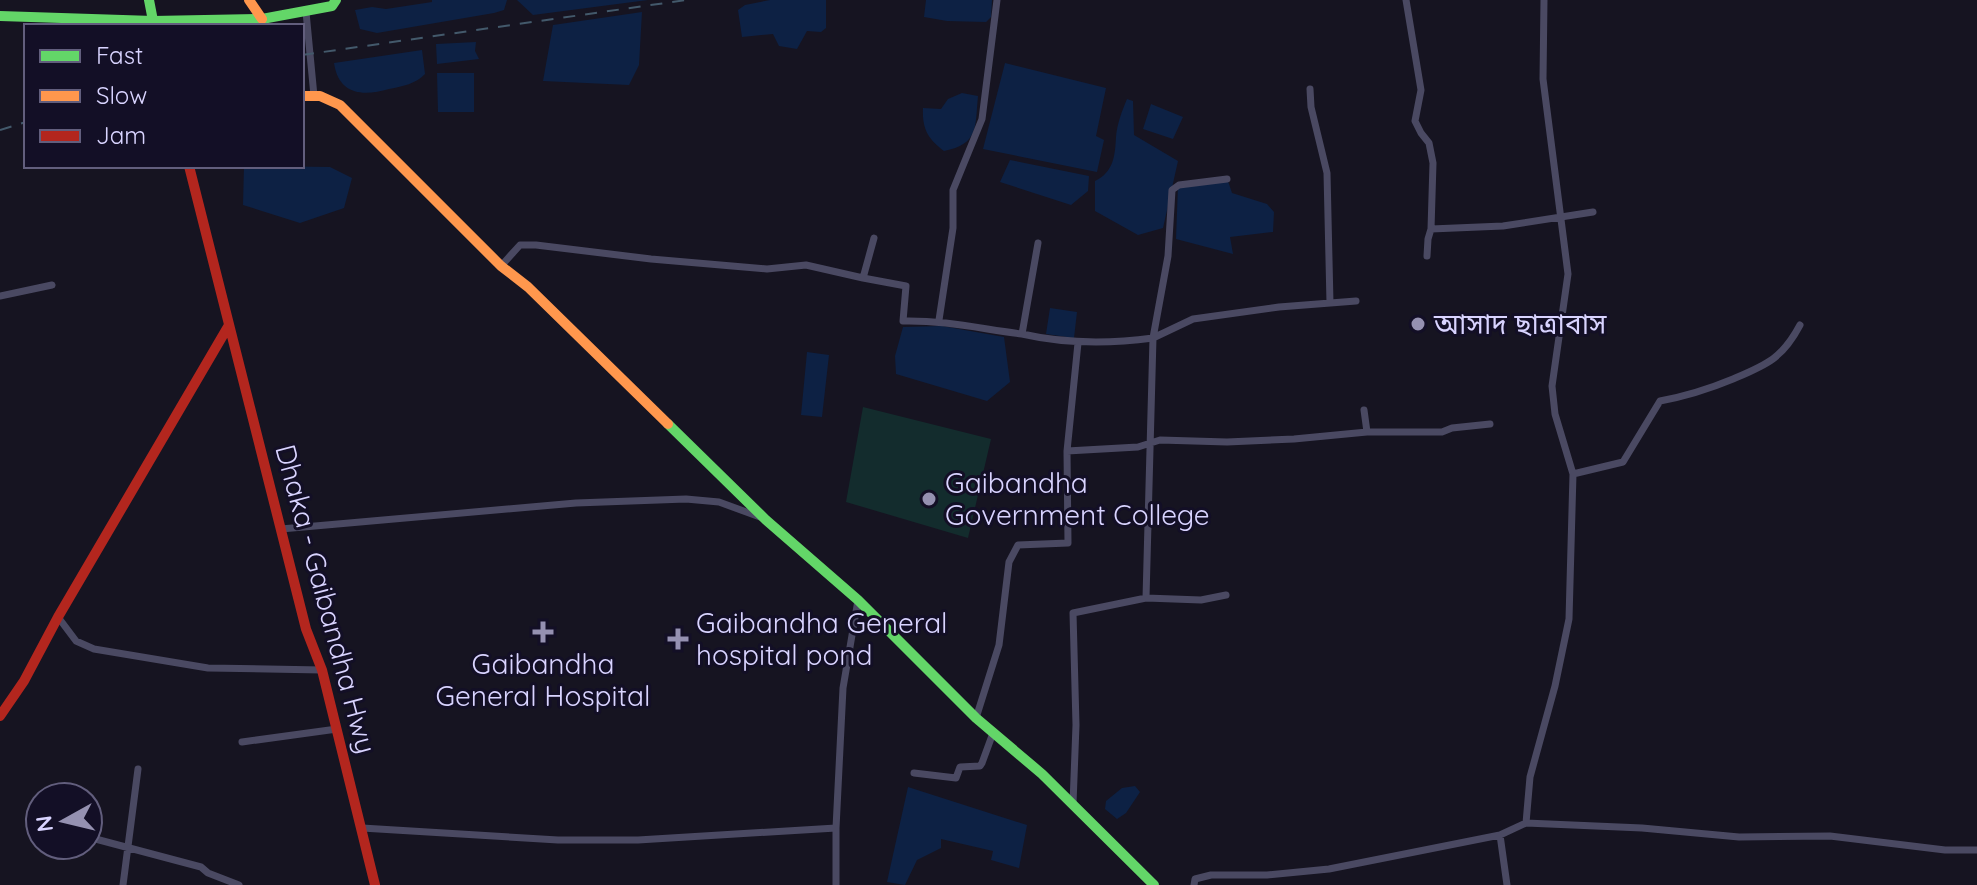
<svg xmlns="http://www.w3.org/2000/svg" width="1977" height="885" font-family="Quicksand,'Noto Sans Bengali',sans-serif">
  <rect width="100%" height="100%" fill="#161421"/>
  <path fill="#132c2d" d="M863 407 991 439 968 538 846 502Z"/>
  <path fill="#0d2144" d="M432 0H507L504 10 494 13 377 33 360 29 355 10 372 7 386 9 432 2Z
    M517 0H648L533 15Z
    M770 0H826V28L821 32 807 31 797 49 779 46 773 34 742 37 738 10 745 5Z
    M926 0H992L991 17 986 22 947 21 924 17Z
    M642 12 639 65 629 85 543 81 553 25Z
    M476 42 475 51 479 59 437 64 436 44Z
    M422 50 425 74C415 84 404 86 389 89 364 96 339 96 334 63Z
    M1005 63 1106 88 1096 136 1104 140 1097 172 983 149Z
    M437 73H474V112H438Z
    M962 93 978 96C975 127 979 144 944 151 928 139 922 129 923 108L941 109 948 99Z
    M1127 99 1133 101 1134 135 1178 161 1163 228 1138 235 1095 211V181C1114 172 1115 155 1116 137 1117 124 1122 111 1127 99Z
    M1151 104 1183 117 1173 139 1143 129Z
    M1010 160 1089 176 1088 191 1071 205 1000 182Z
    M244 166 330 167 352 178 344 208 300 223 243 205Z
    M1228 181 1232 193 1267 204 1274 212 1273 232 1230 237 1233 254 1176 239 1178 186Z
    M1050 308 1077 312 1074 338 1046 334Z
    M942 326 1004 337 1010 382 987 401 896 374 895 356 903 327Z
    M807 352 829 355 822 417 801 415Z
    M1135 786 1140 792 1126 813 1117 819 1105 809 1106 801 1122 788Z
    M908 787 1027 825 1019 868 991 860 993 851 941 839V848L917 860 905 885 887 882Z"/>
  <g fill="none" stroke-linecap="round" stroke-linejoin="round">
    <path stroke="#4a4962" stroke-width="7" d="M1406 0 1421 90 1415 121 1421 133 1429 143 1433 163 1431 229 1428 239 1427 256
      M306 12 314 96
      M1310 89 1311 107 1327 173 1330 303
      M1431 229 1503 226 1593 212
      M1038 243 1022 334C1066 344 1108 344 1153 338L1168 256 1172 190 1179 185 1227 179
      M501 266 520 245H536L651 259 767 269 806 265 863 278 874 238
      M863 278 906 286 903 321C944 320 982 329 1022 334
      M0 296 52 285
      M939 320 953 228V190L982 119 997 0
      M1364 410 1367 432
      M1067 451 1138 447 1160 440 1227 442 1294 439 1367 432H1442L1452 428 1490 424
      M1573 474 1623 462 1660 401C1687 396 1709 389 1733 379 1766 365 1782 359 1800 325
      M281 529 576 503 686 499 719 502 760 517
      M1146 598 1153 338 1193 319 1279 307 1356 301
      M58 617 76 641 94 649 208 668 322 670
      M976 718 999 645 1009 562 1018 545 1068 543 1067 451 1078 343
      M242 742 337 729
      M914 773 956 778 960 767 980 766 982 763 993 733
      M1073 804 1076 725 1073 613 1146 598 1201 600 1226 595
      M1526 823 1530 777 1555 686 1569 619 1573 474 1555 414 1552 386 1568 274 1543 79 1544 0
      M362 828 558 840H638L836 828
      M1500 835 1507 885
      M88 837 201 867 208 873 239 885
      M123 885 138 769
      M836 885V828L843 688 858 600
      M1194 885 1195 879 1211 875H1267L1329 869 1500 835 1526 823 1642 828 1739 837 1830 836 1945 850H1977"/>
    <path stroke="#63d668" stroke-width="10" d="M149 0 154 26
      M0 16 153 21 262 19 332 6 336 0
      M668 424 766 520 858 600 976 718 1042 774 1154 885"/>
    <path stroke="#ff974d" stroke-width="10" d="M249 0 262 19
      M302 96H320L340 105 501 266 528 287 668 424"/>
    <path stroke="#b3261e" stroke-width="10" d="M189 166 306 629 322 670 375 885
      M0 716 24 681 58 617 229 325"/>
    <path stroke="#43596b" stroke-width="2" stroke-dasharray="12 10" stroke-linecap="butt" d="M302 55 686 0
      M0 130 26 122"/>
  </g>
  <g fill="#9591b1" stroke="#130f26" stroke-width="3">
    <circle cx="1418" cy="324" r="8"/>
    <circle cx="929" cy="499" r="8"/>
    <path d="M539 620h8v8h8v8h-8v8h-8v-8h-8v-8h8z"/>
    <path d="M674 627h8v8h8v8h-8v8h-8v-8h-8v-8h8z"/>
  </g>
  <g text-anchor="middle" stroke-width="6" stroke-linejoin="round" paint-order="stroke">
    <g font-size="28" fill="#d9d4ff" stroke="#130f26" text-anchor="start">
      <text x="1434" y="334">আসাদ ছাত্রাবাস</text>
      <text x="945" y="493">Gaibandha<tspan x="945" dy="32">Government College</tspan></text>
      <text x="696" y="633">Gaibandha General<tspan x="696" dy="32">hospital pond</tspan></text>
      <text x="543" y="674" text-anchor="middle">Gaibandha<tspan x="543" dy="32">General Hospital</tspan></text>
    </g>
    <g font-size="28" fill="#d9d4ff" stroke="#130f26">
      <text transform="translate(326 599) rotate(75)" y="10">Dhaka - Gaibandha Hwy</text>
    </g>
  </g>
  <rect x="24" y="24" width="280" height="144" fill="#130f26" stroke="#625e7d" stroke-width="2"/>
  <rect x="40" y="50" width="40" height="12" fill="#63d668" stroke="#625e7d" stroke-width="2"/>
  <text x="96" y="64" font-size="24" fill="#d9d4ff">Fast</text>
  <rect x="40" y="90" width="40" height="12" fill="#ff974d" stroke="#625e7d" stroke-width="2"/>
  <text x="96" y="104" font-size="24" fill="#d9d4ff">Slow</text>
  <rect x="40" y="130" width="40" height="12" fill="#b3261e" stroke="#625e7d" stroke-width="2"/>
  <text x="96" y="144" font-size="24" fill="#d9d4ff">Jam</text>
  <g transform="translate(64 821) rotate(262)"><circle r="38" fill="#130f26" stroke="#625e7d" stroke-width="2"/>
  <path d="M0-6L14 30L0 20L-14 30Z" fill="#9591b1"/>
  <text y="-12" font-size="22" font-weight="bold" text-anchor="middle" fill="#d9d4ff">N</text>
  </g>
</svg>
